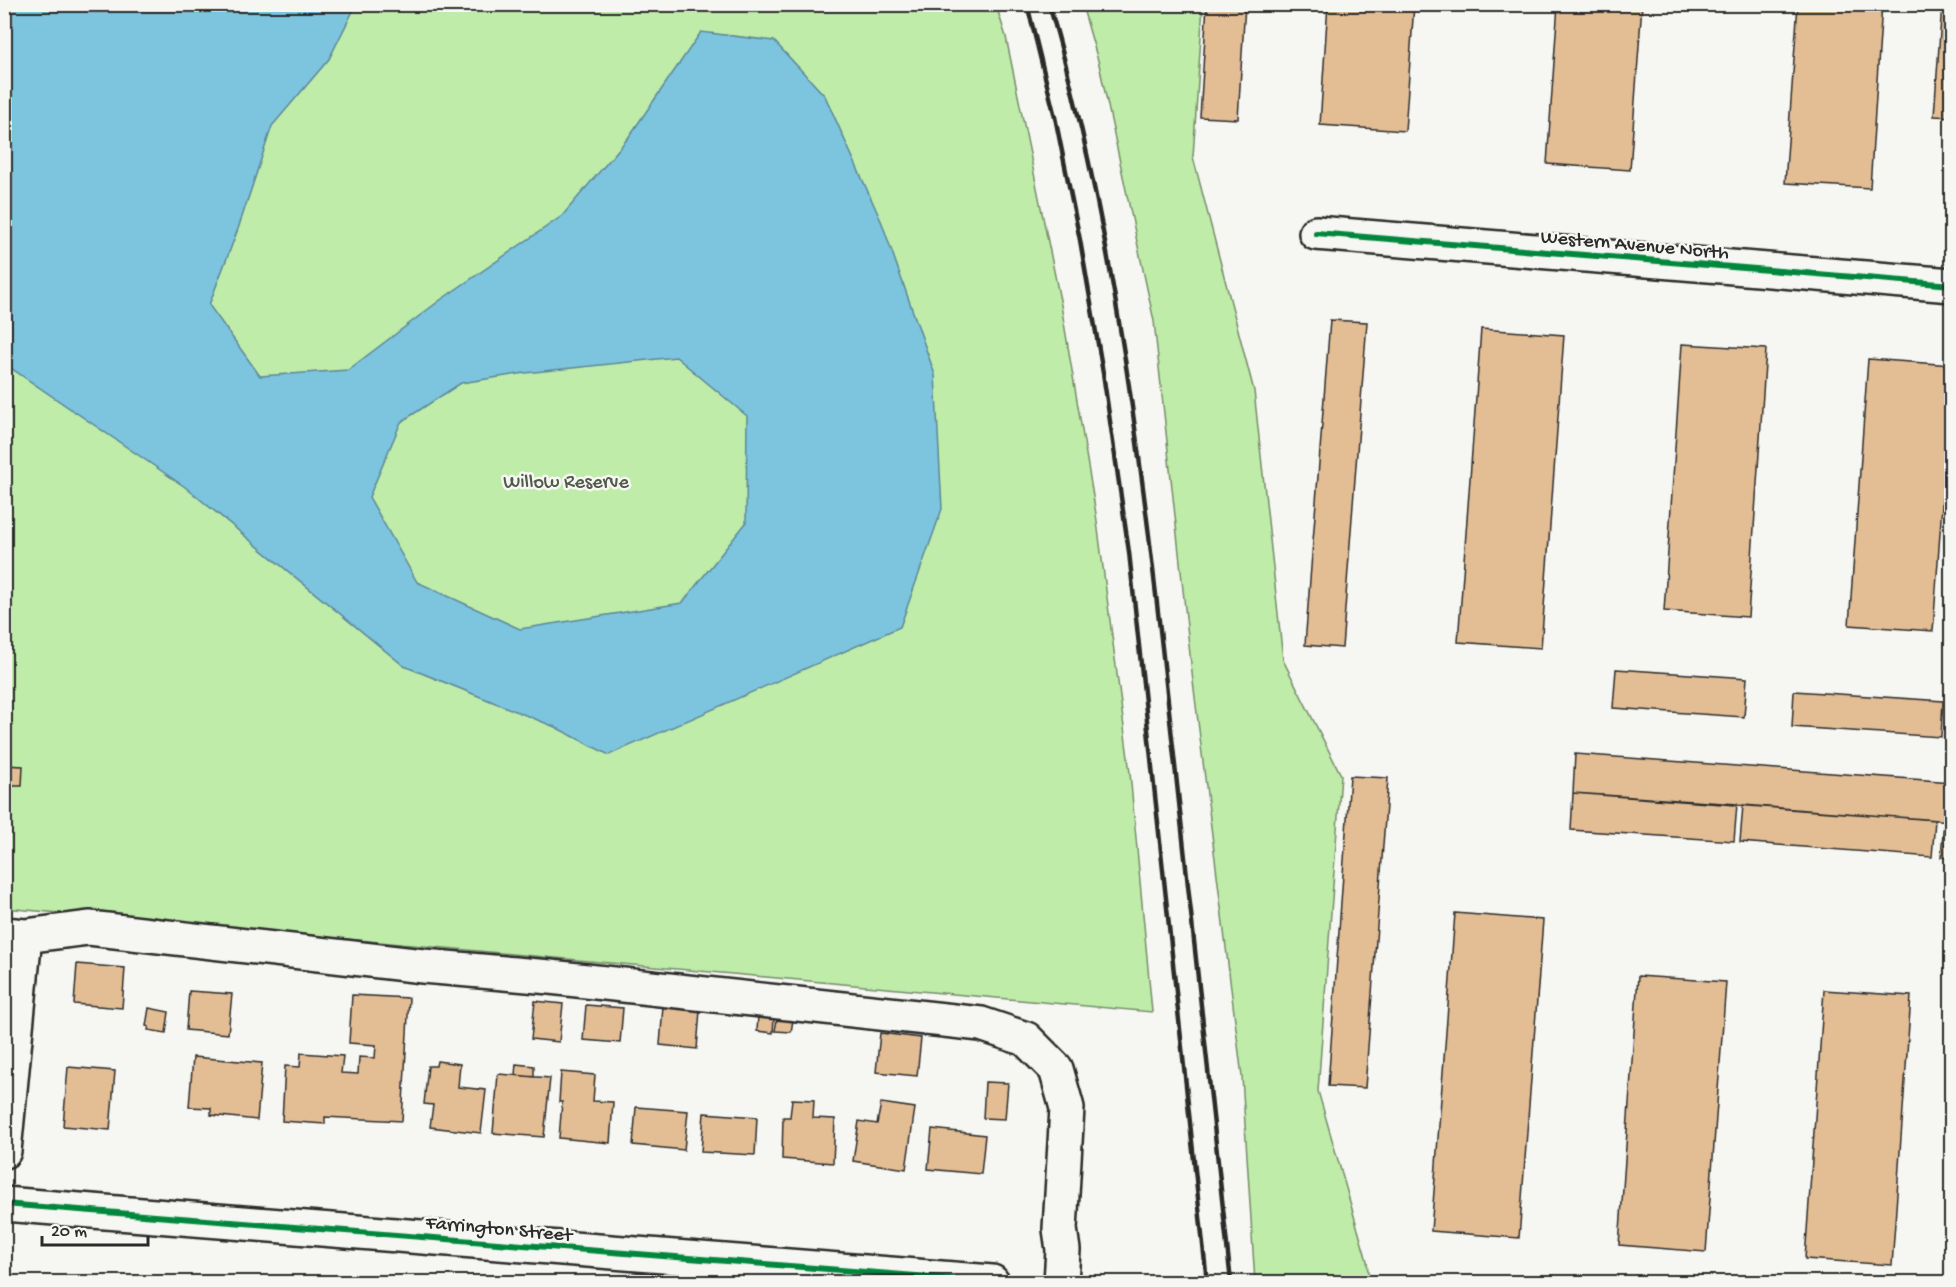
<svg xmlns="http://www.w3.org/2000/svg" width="1956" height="1287" font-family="'Gochi Hand',sans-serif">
  <rect width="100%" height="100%" fill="#f6f6f2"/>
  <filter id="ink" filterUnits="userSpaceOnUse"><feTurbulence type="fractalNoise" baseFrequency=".0167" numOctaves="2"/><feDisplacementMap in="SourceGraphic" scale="12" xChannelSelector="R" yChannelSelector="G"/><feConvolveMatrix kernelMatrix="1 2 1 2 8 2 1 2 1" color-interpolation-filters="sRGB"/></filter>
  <g filter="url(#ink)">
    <path fill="#bfeca9" stroke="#758c6a" stroke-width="1.5" d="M4 5H996L1006 37 1061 305 1096 514 1130 773 1152 1012 5 908Z
      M1082 5H1203L1193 157 1254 391 1283 660 1341 775 1318 1091 1367 1261 1369 1282H1255L1242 1077 1192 673 1154 321 1099 64Z"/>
    <path fill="#7dc4de" stroke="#5c8796" stroke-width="1.5" fill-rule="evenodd" d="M5 4 356 5 329 59 272 126 238 229 209 305 260 376 348 370 439 301 562 216 628 138 701 32 774 41 825 96 882 223 935 375 942 509 900 627 609 755 555 727 404 666 185 487 5 364ZM676 357 747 416 746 523 682 603 520 629 417 582 369 497 401 422 461 383 525 373Z"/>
    <path fill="#e3bd94" stroke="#2b2b2b" stroke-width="1.5" d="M1207 4H1245L1238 119 1200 117Z
      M1328 4H1414L1405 131 1320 125Z
      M1558 4H1642L1630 170 1547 164Z
      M1798 4H1882L1870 188 1785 183Z
      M1942 4H1952V117L1934 116Z
      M1330 320 1367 322 1342 648 1305 645Z
      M1481 329 1564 335 1541 648 1458 642Z
      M1682 344 1766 349 1748 617 1664 611Z
      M1868 359 1952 365 1933 631 1849 625Z
      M1616 669 1747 678 1744 717 1613 708Z
      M1794 691 1943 701 1941 737 1792 727Z
      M1575 754 1952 782V821L1573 793Z
      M4 765 23 766 22 786H4Z
      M1350 776 1388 778 1365 1088 1328 1086Z
      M1573 793 1737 804 1734 841 1571 830Z
      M1743 805 1935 820 1932 857 1740 842Z
      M1944 820 1952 821V858L1941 857Z
      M1455 913 1543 920 1519 1238 1431 1231Z
      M77 964 125 968 122 1008 74 1004Z
      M1638 976 1726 982 1706 1252 1619 1245Z
      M1824 990 1911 996 1892 1265 1805 1259Z
      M189 991 232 994 228 1034 186 1030Z
      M352 995 409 998 402 1121 325 1117V1124L282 1121 285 1066 300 1067 301 1053 343 1056 341 1073 358 1074 359 1057 375 1058 376 1045 349 1043Z
      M535 1001 563 1004 559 1042 531 1039Z
      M586 1005 623 1008 620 1043 583 1040Z
      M663 1006 700 1010 697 1049 660 1045Z
      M149 1008 169 1012 166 1033 148 1030 149 1027 146 1026Z
      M758 1016 774 1018 773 1033 757 1031Z
      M777 1019 793 1020 791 1032 775 1031Z
      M880 1033 921 1038 917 1076 876 1072Z
      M193 1057 262 1063 257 1120 211 1115V1108L189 1107Z
      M437 1061 460 1064 458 1087 486 1090 481 1133 430 1127 433 1105 424 1104 428 1066H436Z
      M516 1064 534 1066V1077L515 1075Z
      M68 1067 115 1071 110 1130 63 1126Z
      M561 1072 595 1075 593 1101 613 1102 610 1143 559 1138 562 1102H559Z
      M498 1074 550 1078 544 1137 493 1133Z
      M985 1082 1008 1083 1005 1119 983 1118Z
      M792 1099 814 1100 813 1118 835 1119 833 1163 782 1159 783 1117H790Z
      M881 1103 915 1108 906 1169 853 1161 859 1121 877 1124Z
      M636 1107 688 1111 684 1150 633 1145Z
      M704 1113 757 1117 755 1155 701 1152Z
      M932 1129 985 1135 981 1174 928 1169Z"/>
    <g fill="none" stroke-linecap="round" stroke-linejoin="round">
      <defs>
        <path id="minor" d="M1316 233 1952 285
          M4 934 25 936 89 928 423 966 550 977 981 1024 1026 1039 1056 1069 1067 1108 1060 1229 1063 1250 1061 1282
          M4 1151 25 936
          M4 1204 992 1282"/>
      </defs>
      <use href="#minor" stroke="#2b2b2b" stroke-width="38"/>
      <use href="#minor" stroke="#f6f6f2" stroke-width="33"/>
      <path stroke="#2b2b2b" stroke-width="4.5" d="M1027 4 1055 117 1080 240 1103 373 1129 552 1207 1282
        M1049 4C1115 231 1142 467 1168 701 1189 895 1210 1089 1231 1282"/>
      <defs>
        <path id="cycleway" d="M1316 233 1952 285
          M4 1204 992 1282"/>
      </defs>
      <use href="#cycleway" stroke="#f6f6f2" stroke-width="10"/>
      <use href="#cycleway" stroke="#00873e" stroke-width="6"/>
    </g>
  </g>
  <g text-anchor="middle" stroke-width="5" stroke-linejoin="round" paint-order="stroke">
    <g font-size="20" fill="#2b2b2b" stroke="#f6f6f2">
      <text transform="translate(1635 243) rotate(5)" y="7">Western Avenue North</text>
      <text transform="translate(499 1227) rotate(5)" y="7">Farrington Street</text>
    </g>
    <g font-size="20" fill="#505b4a" stroke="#f6f6f2">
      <text x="566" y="487">Willow Reserve</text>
    </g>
  </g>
  <rect width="1956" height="1287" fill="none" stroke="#f6f6f2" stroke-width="24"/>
  <rect x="12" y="12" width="1932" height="1263" fill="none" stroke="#2b2b2b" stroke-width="2" filter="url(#ink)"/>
  <path d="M42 1236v9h106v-9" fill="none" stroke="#2b2b2b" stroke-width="3"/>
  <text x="51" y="1236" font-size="18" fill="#2b2b2b" stroke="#f6f6f2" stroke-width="4.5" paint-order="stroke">20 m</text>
</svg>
